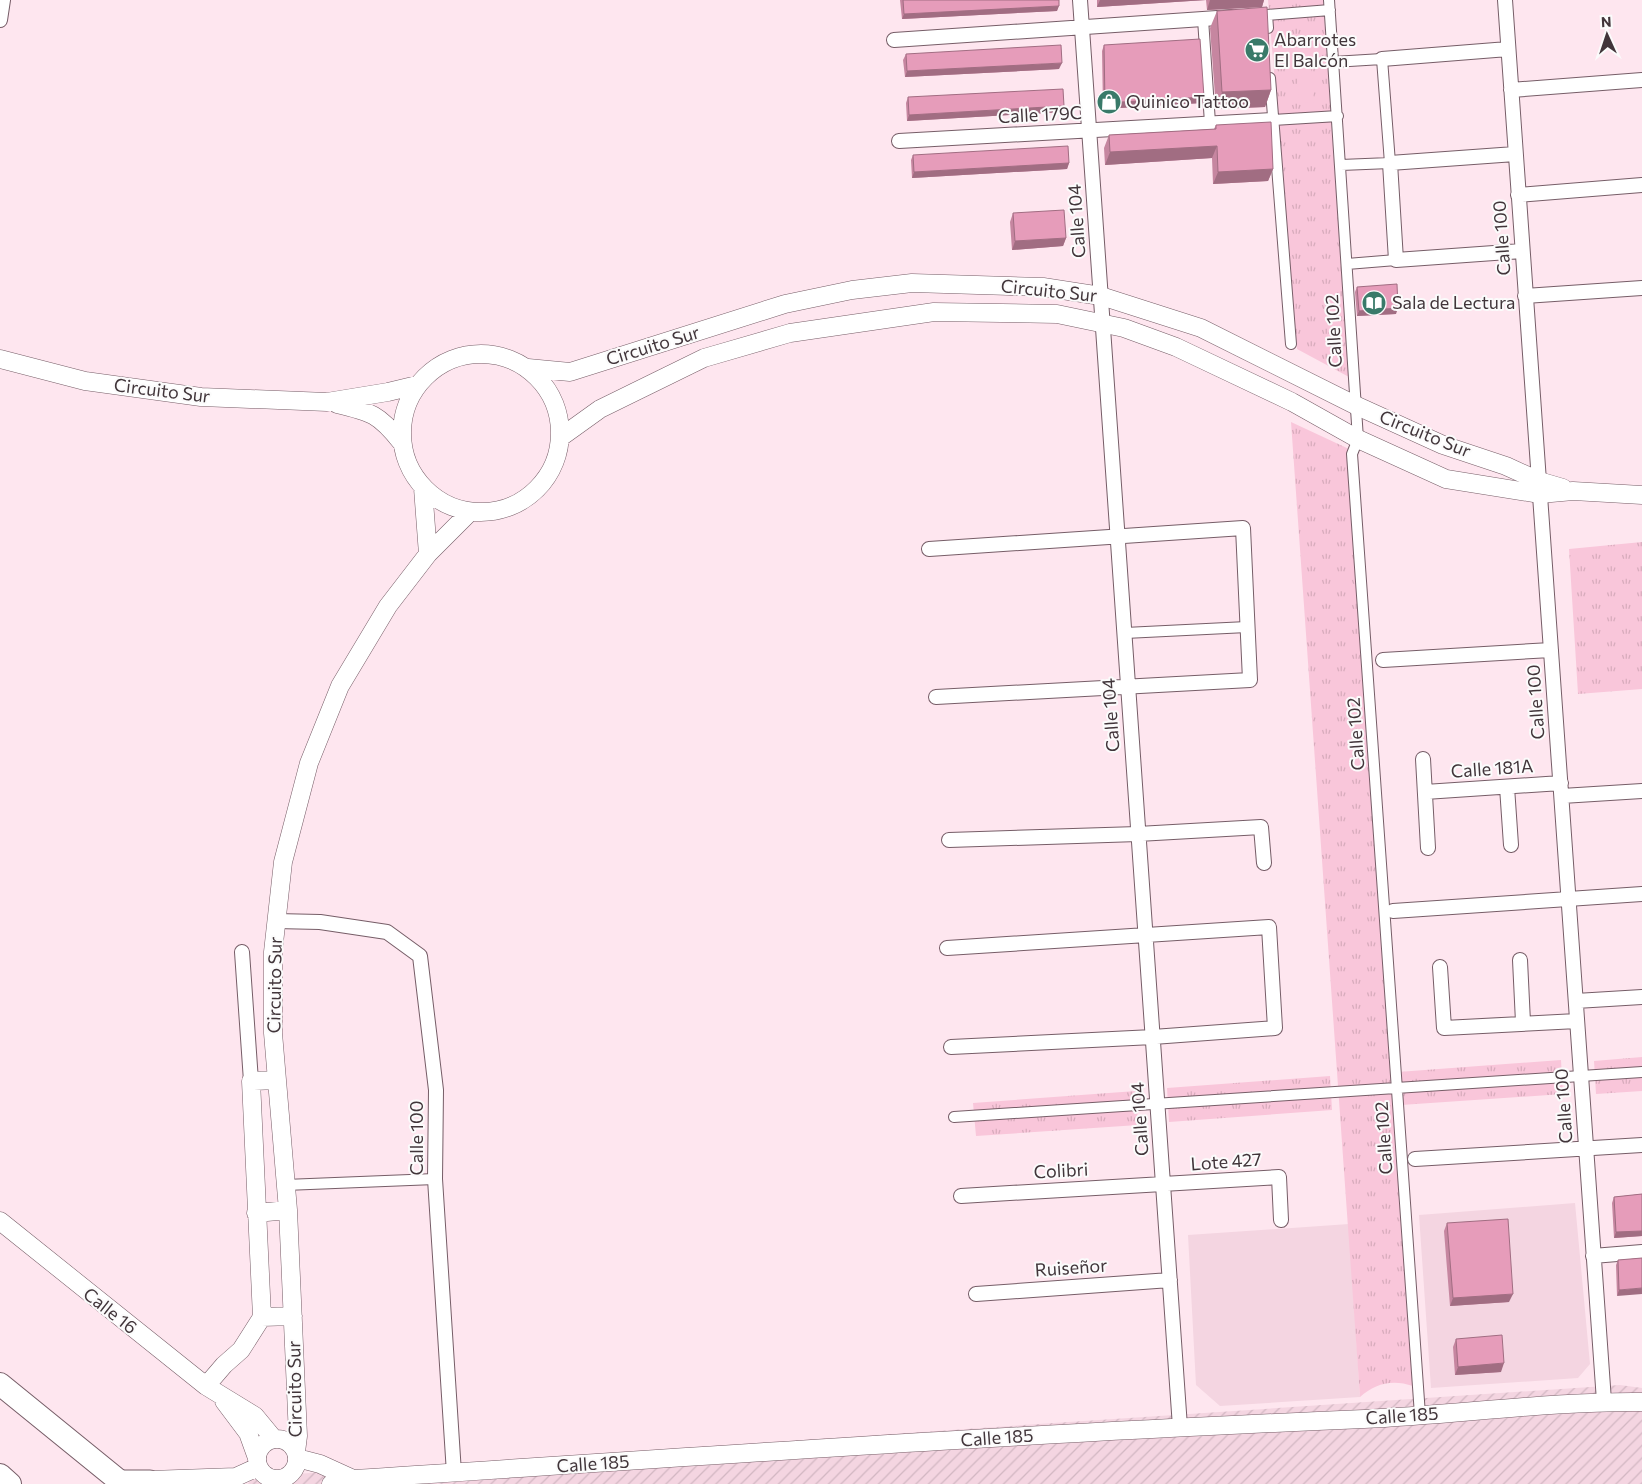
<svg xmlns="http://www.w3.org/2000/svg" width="1642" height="1484" font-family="Commissioner,sans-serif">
  <defs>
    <pattern id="industrial-furrows" width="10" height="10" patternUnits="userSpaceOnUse" patternTransform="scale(1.25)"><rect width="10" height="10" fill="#f4d5e1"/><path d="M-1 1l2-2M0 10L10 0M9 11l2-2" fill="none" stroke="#d2b7c2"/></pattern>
    <pattern id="grass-tufts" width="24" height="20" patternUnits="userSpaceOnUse" patternTransform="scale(1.25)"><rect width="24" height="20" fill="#f9c6da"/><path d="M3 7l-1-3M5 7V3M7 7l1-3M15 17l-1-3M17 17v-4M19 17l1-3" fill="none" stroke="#d7abbc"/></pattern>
  </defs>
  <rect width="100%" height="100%" fill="#fee6ef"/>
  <path fill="#f4d5e1" d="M1575 1203 1590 1364 1578 1378 1431 1388 1419 1215Z
    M1349 1224 1360 1397 1220 1406 1196 1385 1188 1235Z"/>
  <path fill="url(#industrial-furrows)" d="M1620 1385 1642 1388V1484H248L252 1477Z"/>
  <path fill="url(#grass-tufts)" d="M1268 0H1323L1349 377 1297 349Z
    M1291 422 1349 449 1413 1386C1393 1379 1375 1383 1360 1397Z
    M1642 542V689L1578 694 1569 549Z
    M1642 1057V1091L1596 1094 1594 1061Z
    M1561 1060 1563 1094 1401 1105 1398 1072Z
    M1330 1076 1332 1110 1169 1122 1167 1088Z
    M1136 1091 1138 1125 976 1136 973 1103Z"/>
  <path fill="#f9c6da" d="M1310 54 1314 102 1299 103 1296 55Z"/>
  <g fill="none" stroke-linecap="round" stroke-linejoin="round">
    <defs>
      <path id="pedestrian" d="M1329 0 1358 439 1352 454 1420 1415
        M1203 19 1210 123
        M1268 28 1267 15 1330 10
        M1333 62 1382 59 1390 163 1341 165
        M1270 78 1291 344
        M1273 120 1338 116
        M1347 264 1396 260
        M1125 633 1247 627
        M954 1117 1642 1072
        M285 1185 435 1179"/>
      <path id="minor" d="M1080 0 1180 1427
        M1505 0 1604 1401
        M0 20 3 0
        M894 40 1232 17
        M1382 59 1508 49
        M1511 90 1642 80
        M899 141 1273 120
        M1515 154 1390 163 1396 260 1522 251
        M1518 195 1642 185
        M1525 296 1642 288
        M929 549 1243 528 1250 680 936 697
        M1383 660 1551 650
        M1423 759 1428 848
        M1507 787 1511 845
        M1425 792 1561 783
        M1562 796 1642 791
        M949 840 1138 834 1261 827 1264 863
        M1393 911 1642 894
        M276 921 320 922 387 932 420 956 436 1090 435 1179 454 1473
        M947 948 1269 927 1275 1028 1153 1037 951 1047
        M242 952 251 1081
        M1520 960 1523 1022
        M1440 967 1444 1028 1577 1021
        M1576 1001 1642 997
        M1415 1159 1642 1145
        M961 1196 1279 1177 1281 1220
        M1593 1256 1642 1252
        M976 1294 1170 1280"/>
      <path id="tertiary" d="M402 433a79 79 0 1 1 158 0a79 79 0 1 1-158 0Z
        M0 359 85 381 201 397 327 402 388 392 417 385
        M528 368 570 372 785 304 852 290 912 283 1043 287 1101 296 1201 328 1355 405 1443 445 1506 466 1539 481 1563 488
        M337 404C371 412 379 414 401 442
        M561 437 600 409 704 358 790 333 934 312 1057 314 1124 328 1176 347 1292 402 1358 439 1446 479 1540 494 1573 491 1642 495
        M423 488 428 554
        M256 1213 288 1210
        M0 1221 206 1386 255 1416 274 1439
        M262 1317 293 1316
        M206 1386 224 1365 241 1350 262 1317 251 1081 276 1080
        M224 1401 248 1433 257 1458
        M257 1459a20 20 0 1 1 40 0a20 20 0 1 1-40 0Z
        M296 1452 298 1436 288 1210 273 1033V952L283 862 309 763 340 686 388 606 428 554 470 512
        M297 1458 320 1464 353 1479
        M150 1480 236 1477 258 1467
        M331 1484 353 1479C690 1457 1026 1433 1364 1419 1456 1415 1549 1401 1642 1402"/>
      <path id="secondary" d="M118 1480H150L155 1484"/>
      <path id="trunk" d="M0 1384 123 1484
        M0 1475 10 1484"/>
    </defs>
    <use href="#pedestrian" stroke="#765d67" stroke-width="12"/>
    <use href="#minor" stroke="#765d67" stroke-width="16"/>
    <use href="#tertiary" stroke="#765d67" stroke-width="19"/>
    <use href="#secondary" stroke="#765d67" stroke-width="21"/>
    <use href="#trunk" stroke="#765d67" stroke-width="24"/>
    <use href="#pedestrian" stroke="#fff" stroke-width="10"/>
    <use href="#minor" stroke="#fff" stroke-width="14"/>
    <use href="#tertiary" stroke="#fff" stroke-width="18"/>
    <use href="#secondary" stroke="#fff" stroke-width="19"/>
    <use href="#trunk" stroke="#fff" stroke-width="22"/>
  </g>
  <path fill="#c686a0" d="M900 0H1059L1057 11 902 19Z
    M1097 0H1264L1262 7 1207 10 1206 0 1097 7Z
    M1217 11 1271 90 1265 107 1216 109 1210 28Z
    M1104 45 1204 97 1202 103 1103 109 1102 51Z
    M906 54 1059 69 905 77 903 60Z
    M908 97 1064 106 1062 112 907 121 906 103Z
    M1216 125 1273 169 1268 181 1213 184 1212 158 1105 165 1104 148 1109 135 1214 129Z
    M913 155 1069 163 1067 169 912 178 911 160Z
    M1013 213 1066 238 1063 246 1012 250 1010 222Z
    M1357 287 1396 314 1357 316 1355 292Z
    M1642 1194V1236L1614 1238 1612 1203 1614 1197Z
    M1447 1223 1509 1302 1450 1306 1444 1231Z
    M1642 1258 1617 1296 1616 1265 1618 1260Z
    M1456 1339 1501 1372 1455 1375 1453 1347Z"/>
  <path fill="#a16d82" d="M1100 0H1206L1097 7Z
    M1210 0H1264L1262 7 1207 10Z
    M1059 6 1057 11 902 19 904 14Z
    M1062 63 1059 69 905 77 907 71Z
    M1271 90 1265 107 1216 109 1222 92Z
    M1204 97 1202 103 1103 109 1105 103Z
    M1064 106 1062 112 907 121 909 115Z
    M1217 146 1212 158 1105 165 1110 152Z
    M1069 163 1067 169 912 178 914 172Z
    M1273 169 1268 181 1213 184 1218 172Z
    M1066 238 1063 246 1012 250 1015 241Z
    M1398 308 1396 314 1357 316 1359 311Z
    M1642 1231V1236L1614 1238 1616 1232Z
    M1642 1288V1294L1617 1296 1619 1290Z
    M1513 1294 1509 1302 1450 1306 1453 1298Z
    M1504 1363 1501 1372 1455 1375 1458 1367Z"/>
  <path fill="#e69cba" stroke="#a16d82" d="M903 0H1059V6L904 14Z
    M1267 7 1271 90 1222 92 1217 11Z
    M1200 39 1204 97 1105 103 1104 45Z
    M1061 45 1062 63 907 71 906 54Z
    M1063 89 1064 106 909 115 908 97Z
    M1271 122 1273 169 1218 172 1217 146 1110 152 1109 135 1216 129V125Z
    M1068 146 1069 163 914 172 913 155Z
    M1064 210 1066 238 1015 241 1013 213Z
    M1397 284 1398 308 1359 311 1357 287Z
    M1642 1194V1231L1616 1232 1614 1197Z
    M1508 1219 1513 1294 1453 1298 1447 1223Z
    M1642 1258V1288L1619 1290 1618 1260Z
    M1502 1335 1504 1363 1458 1367 1456 1339Z"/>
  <defs>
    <symbol id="supermarket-disc" viewBox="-11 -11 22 22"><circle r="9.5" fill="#397a69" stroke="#fbfbfb"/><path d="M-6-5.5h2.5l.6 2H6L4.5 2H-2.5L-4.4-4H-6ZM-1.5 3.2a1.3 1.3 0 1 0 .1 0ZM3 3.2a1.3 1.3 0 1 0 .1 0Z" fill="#fff"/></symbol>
    <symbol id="shop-disc" viewBox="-11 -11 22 22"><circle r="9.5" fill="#397a69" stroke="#fbfbfb"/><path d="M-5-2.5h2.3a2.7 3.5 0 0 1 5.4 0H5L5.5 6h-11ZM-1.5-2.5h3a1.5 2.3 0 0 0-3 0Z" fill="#fff"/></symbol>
    <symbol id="library-disc" viewBox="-11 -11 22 22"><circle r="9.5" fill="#397a69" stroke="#fbfbfb"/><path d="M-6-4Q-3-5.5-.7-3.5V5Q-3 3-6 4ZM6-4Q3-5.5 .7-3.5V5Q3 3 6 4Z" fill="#fff"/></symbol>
  </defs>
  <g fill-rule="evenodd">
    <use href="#supermarket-disc" x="1243" y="36" width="28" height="28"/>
    <use href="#shop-disc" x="1095" y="88" width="28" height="28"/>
    <use href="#library-disc" x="1360" y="289" width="28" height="28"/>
  </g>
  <g text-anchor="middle" stroke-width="4" stroke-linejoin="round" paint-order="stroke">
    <g font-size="18" fill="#41353a" stroke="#fbfbfb" text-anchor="start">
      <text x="1274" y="46">Abarrotes<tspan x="1274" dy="21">El Balcón</tspan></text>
      <text x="1126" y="108">Quinico Tattoo</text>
      <text x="1392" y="309">Sala de Lectura</text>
    </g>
    <g font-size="18" fill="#41353a" stroke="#fbfbfb">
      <text transform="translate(1040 115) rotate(-3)" y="6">Calle 179C</text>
      <text transform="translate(1077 221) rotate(-94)" y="6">Calle 104</text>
      <text transform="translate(1502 238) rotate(-94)" y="6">Calle 100</text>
      <text transform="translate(1049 291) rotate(6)" y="6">Circuito Sur</text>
      <text transform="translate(1334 331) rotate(-93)" y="6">Calle 102</text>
      <text transform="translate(653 346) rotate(-17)" y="6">Circuito Sur</text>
      <text transform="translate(162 391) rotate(7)" y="6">Circuito Sur</text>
      <text transform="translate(1425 434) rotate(22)" y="6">Circuito Sur</text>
      <text transform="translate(1536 702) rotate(-94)" y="6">Calle 100</text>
      <text transform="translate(1111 715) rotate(-94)" y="6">Calle 104</text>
      <text transform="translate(1356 734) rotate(-94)" y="6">Calle 102</text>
      <text transform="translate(1492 769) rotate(-4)" y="6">Calle 181A</text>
      <text transform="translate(275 985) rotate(-89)" y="6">Circuito Sur</text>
      <text transform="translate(1564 1106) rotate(-94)" y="6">Calle 100</text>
      <text transform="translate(1140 1119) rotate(-94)" y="6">Calle 104</text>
      <text transform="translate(417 1138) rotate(-90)" y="6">Calle 100</text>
      <text transform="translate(1384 1138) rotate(-94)" y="6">Calle 102</text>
      <text transform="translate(1226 1162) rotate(-4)" y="6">Lote 427</text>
      <text transform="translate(1061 1171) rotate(-3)" y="6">Colibri</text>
      <text transform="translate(1071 1268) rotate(-4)" y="6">Ruiseñor</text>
      <text transform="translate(110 1311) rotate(38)" y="6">Calle 16</text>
      <text transform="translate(295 1389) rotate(-91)" y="6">Circuito Sur</text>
      <text transform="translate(1402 1416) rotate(-4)" y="6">Calle 185</text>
      <text transform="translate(997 1438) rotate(-4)" y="6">Calle 185</text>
      <text transform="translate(593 1464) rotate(-4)" y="6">Calle 185</text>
    </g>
  </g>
  <g transform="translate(1607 35) rotate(357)" stroke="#fbfbfb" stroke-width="4" paint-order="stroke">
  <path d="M0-4L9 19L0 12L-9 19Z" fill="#41353a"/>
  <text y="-8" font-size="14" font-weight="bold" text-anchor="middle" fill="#41353a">N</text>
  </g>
</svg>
